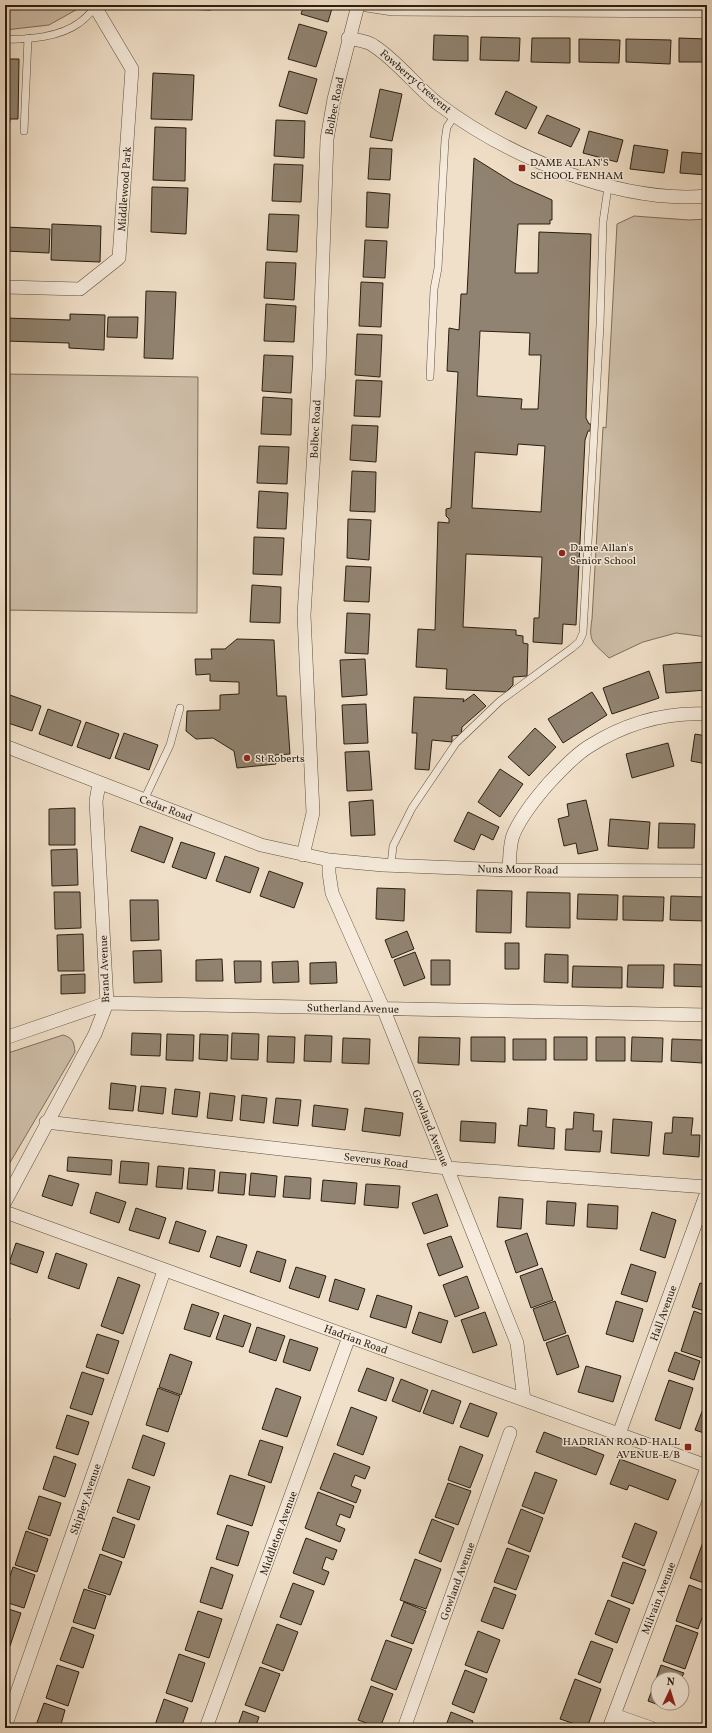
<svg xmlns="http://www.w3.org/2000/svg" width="712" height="1733" font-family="Vollkorn,serif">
  <rect width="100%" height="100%" fill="#f1e0c9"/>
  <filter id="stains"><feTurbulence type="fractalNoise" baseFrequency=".005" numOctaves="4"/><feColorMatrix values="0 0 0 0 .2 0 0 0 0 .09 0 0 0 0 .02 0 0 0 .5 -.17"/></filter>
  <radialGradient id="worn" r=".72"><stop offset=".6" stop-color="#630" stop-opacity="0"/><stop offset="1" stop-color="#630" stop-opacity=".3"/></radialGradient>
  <path fill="#cfbfaa" stroke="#7c6f5e" d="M5 5H83V6L49 25 5 30Z
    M634 216 689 220 707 219V637L676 633 643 642 609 658C593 642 588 643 592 619L603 427 606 428 617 224Z
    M5 374 198 377 197 613 5 610Z
    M63 1035C73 1038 74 1042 75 1052L5 1171V1054Z"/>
  <path fill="#918371" stroke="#2a1f11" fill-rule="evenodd" d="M106 5H132L131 6Z
    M142 5H171L170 8 142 7Z
    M183 5H211V10L183 9Z
    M304 5H333L328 22 301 14Z
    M299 24 327 32 316 67 288 59Z
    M434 35 468 36V61L433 60Z
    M481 37 520 38 519 61 480 60Z
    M532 38H570V63L531 62Z
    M679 38 707 39V62H679Z
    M579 39 620 40 619 63 579 62Z
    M626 39 671 40 670 64 626 62Z
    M5 59H19L18 119H10L9 129H5Z
    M289 71 317 79 307 114 279 106Z
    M153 73 194 75 192 120 151 119Z
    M380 89 402 94 392 141 370 137Z
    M506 91 537 107 526 129 495 114Z
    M547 115 580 129 571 147 538 133Z
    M276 120 305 121 304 158 274 156Z
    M155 127 186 128 185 181 153 180Z
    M589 131 623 140 617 162 583 153Z
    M634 145 668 150 664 173 630 169Z
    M370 148 392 149 390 180 368 179Z
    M682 152 707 154V175L680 173Z
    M474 158 514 183 552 200V220H550V224H518L515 273H538L539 232 591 234 586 418 589 424H591L590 431H588L585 440 576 625 563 624 562 644 533 642 534 618H539L542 557 466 554 463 627 516 630V635L523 636V643L528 644 527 676 513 677V685L506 692 446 689 447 669 416 667 418 629 435 630 438 522 449 523V519L446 516V509L451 508 458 372 447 371 449 328 459 330 461 294H467ZM480 331 530 333 529 355H541L538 409H521L522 399 477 396ZM518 444 545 446 541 512 472 508 475 452 517 455Z
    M274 164 303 165 301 202 272 201Z
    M152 187 188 188 186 234 151 232Z
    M367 192 390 194 388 228 366 227Z
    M269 214 299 215 297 252 267 250Z
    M52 224 101 226 100 262 51 260Z
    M5 227 50 229 49 253 5 251Z
    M365 240 387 241 385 278 363 277Z
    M266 262 296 263 294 300 264 298Z
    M361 282 383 283 381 327 359 326Z
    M146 291 176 292 173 359 144 358Z
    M266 304 296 306 294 342 264 341Z
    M70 314 105 315 104 350 69 348V343L5 341V318L70 320Z
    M108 317H138L137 338 107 337Z
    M357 334 382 335 380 377 355 375Z
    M264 355 293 356 291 393 262 391Z
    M356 380 382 381 380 417 354 416Z
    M263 397 292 399 291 435 261 434Z
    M352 425 378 426 376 462 350 460Z
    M259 446 289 447 287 484 257 483Z
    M352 471 376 472 375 512 350 511Z
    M259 491 288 493 286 529 257 528Z
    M348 519 371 520 369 560 347 558Z
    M254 537 284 538 282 575 253 574Z
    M346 566 371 567 369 602 344 601Z
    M252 585 281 587 280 623 250 622Z
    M347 613 370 614 368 654 345 653Z
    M237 639 274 640 277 696H286L290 754 275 755 276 764 237 768 234 751 213 738 196 739 186 731 187 711 220 710V695L239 694V682L210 681V674L196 675 195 659H212L211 649H225Z
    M365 659 367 695 342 697 340 660Z
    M706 662 707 690 666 693 663 665Z
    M649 671 659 698 612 714 603 688Z
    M592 692 607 715 563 743 548 719Z
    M7 694 41 706 32 731 5 722V699Z
    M474 694 486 706 462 727 461 735 452 736V742L432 740 429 770 415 769 417 733H412L414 697 464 699 463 702Z
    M366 704 368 743 344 744 342 705Z
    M48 709 81 721 72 746 39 734Z
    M86 722 119 734 110 759 77 747Z
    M535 728 556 747 529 776 508 757Z
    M124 733 158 745 149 770 115 758Z
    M695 734 707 736V764L691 761Z
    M668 743 674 766 632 778 626 754Z
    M369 751 372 790 347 791 345 752Z
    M500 769 523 784 500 817 478 802Z
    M373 800 375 835 351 836 349 802Z
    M586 800 598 850 578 854 576 843 564 846 558 819 569 816 567 804Z
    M75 808V845H49V809Z
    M468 812 499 827 493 840 481 834 474 850 454 841Z
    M610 819 650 822 648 849 608 846Z
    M659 823 695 824 694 848H658Z
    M705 824H707V847H703Z
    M140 826 173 838 164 863 131 851Z
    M181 842 215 853 206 879 172 867Z
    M77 849 78 885 52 886 51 850Z
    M225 856 259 868 250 893 216 881Z
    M269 871 303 883 294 908 260 896Z
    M377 888 405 889 404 921 376 919Z
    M477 890 512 891 511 933 476 932Z
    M54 892H80L81 928 55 929Z
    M527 892 570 893V928L526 927Z
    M578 894 618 895 617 920 577 919Z
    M623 896 664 897 663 921 623 920Z
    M671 896 707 897V921L670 920Z
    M130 900H158L159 940 131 941Z
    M5 902H6L7 935H5Z
    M407 931 414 949 392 958 385 940Z
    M83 934 84 971H58L57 935Z
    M5 943H7V976H5Z
    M505 943H519V969H505Z
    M161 950 162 982 134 983 133 951Z
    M415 952 425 978 404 986 394 960Z
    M545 954 568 955V983L544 982Z
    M222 959 223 981H196V960Z
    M431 960H450V985H431Z
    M234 961H261V982L235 983Z
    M298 961 299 982 273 983 272 962Z
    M336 962 337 983 310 984V963Z
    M674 964 707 965V987L674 986Z
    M628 965H664L663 988 627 987Z
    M573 966 622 967V988L572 987Z
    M85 974V993L61 994V975Z
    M5 986H8L9 1019 5 1020Z
    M132 1033 161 1034 160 1056 131 1055Z
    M232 1033 259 1034 258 1060 231 1059Z
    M167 1034 194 1035 193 1061 166 1060Z
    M200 1034 228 1035 227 1061 199 1059Z
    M305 1035 332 1036 331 1062 304 1061Z
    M268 1036 295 1037 294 1063 267 1062Z
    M419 1037 460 1038 459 1065 418 1063Z
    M471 1037H505V1062L471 1061Z
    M554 1037H587V1060H554Z
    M596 1037H625V1061H596Z
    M632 1037 663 1038 662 1062 631 1061Z
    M343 1038 370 1039 369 1064 342 1063Z
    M513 1039H546V1060H513Z
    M672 1039 703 1040 702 1063 671 1061Z
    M111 1083 136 1086 133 1111 109 1109Z
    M141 1086 166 1088 163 1114 138 1111Z
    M175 1089 200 1092 197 1117 172 1114Z
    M210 1093 235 1096 232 1121 207 1118Z
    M242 1095 267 1098 264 1123 240 1120Z
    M276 1098 301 1100 298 1126 273 1123Z
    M314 1105 348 1109 345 1130 312 1126Z
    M365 1108 403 1113 400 1136 362 1131Z
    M528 1108 547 1110 546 1127 555 1128 554 1149 518 1146 520 1125 527 1126Z
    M574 1112 594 1114 593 1131H602L600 1152 565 1150 566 1129H573Z
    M673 1117 693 1118 691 1135H700L699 1157 663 1154 665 1133H672Z
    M613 1119 652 1122 649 1156 611 1153Z
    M461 1121 496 1123 495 1143 460 1141Z
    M68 1157 112 1160 111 1175 67 1171Z
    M121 1161 149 1163 147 1185 119 1183Z
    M158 1166 184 1168 182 1189 156 1187Z
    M189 1168 215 1170 213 1191 187 1189Z
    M220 1172 246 1174 244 1195 218 1193Z
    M251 1173 277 1176 275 1197 249 1195Z
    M49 1175 79 1184 72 1206 42 1196Z
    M285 1176 311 1178 310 1199 283 1197Z
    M323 1180 357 1183 355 1204 321 1201Z
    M366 1184 400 1186 398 1208 364 1205Z
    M96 1192 126 1202 119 1223 90 1213Z
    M437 1194 448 1226 424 1234 412 1203Z
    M499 1197 523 1199 521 1229 497 1227Z
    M547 1201 576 1203 574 1226 546 1224Z
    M588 1204 618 1206 617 1229 587 1227Z
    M136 1208 166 1218 159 1239 129 1230Z
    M652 1212 676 1220 665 1258 640 1250Z
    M176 1221 206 1231 199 1252 169 1243Z
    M527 1233 538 1265 516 1273 505 1241Z
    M217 1236 247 1245 240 1267 210 1257Z
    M451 1236 463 1267 439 1276 427 1244Z
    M16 1243 44 1252 37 1273 9 1263Z
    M257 1251 286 1260 280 1282 250 1272Z
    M56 1253 87 1264 79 1289 48 1278Z
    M631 1264 656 1272 647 1302 621 1294Z
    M296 1267 326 1276 319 1298 289 1288Z
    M542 1268 553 1300 531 1308 520 1276Z
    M707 1269V1281L703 1280Z
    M467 1276 479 1308 455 1317 443 1285Z
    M118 1277 140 1285 123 1334 101 1326Z
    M335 1279 365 1289 358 1310 329 1301Z
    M700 1283 707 1285V1312L692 1307Z
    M377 1295 412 1306 406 1328 370 1317Z
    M555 1301 566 1333 544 1341 533 1309Z
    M616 1301 643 1309 633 1342 606 1334Z
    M192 1304 219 1313 210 1337 184 1329Z
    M694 1311 707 1316V1344L702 1358 681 1351Z
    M419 1312 448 1321 441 1343 412 1333Z
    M485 1312 497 1345 473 1353 461 1320Z
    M224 1315 251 1324 243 1347 216 1339Z
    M5 1317 10 1319 5 1333Z
    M257 1327 285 1336 276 1361 249 1352Z
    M97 1334 119 1341 108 1374 86 1367Z
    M568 1335 579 1367 557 1375 546 1343Z
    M290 1339 318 1348 310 1371 283 1362Z
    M675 1352 700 1361 694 1380 668 1371Z
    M170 1354 192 1362 181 1395 159 1387Z
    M586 1366 621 1376 613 1402 578 1392Z
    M367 1368 394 1378 386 1401 358 1391Z
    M82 1372 104 1379 92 1415 70 1408Z
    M401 1379 428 1390 420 1412 392 1401Z
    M669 1380 693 1388 680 1429 655 1420Z
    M158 1388 180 1396 168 1432 146 1425Z
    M276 1388 301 1397 287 1437 262 1429Z
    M432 1390 461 1401 453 1424 423 1413Z
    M470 1403 497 1413 488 1437 460 1427Z
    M351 1407 377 1417 363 1455 337 1445Z
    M703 1409 707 1411V1434L695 1430Z
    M67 1415 89 1422 78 1455 56 1448Z
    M544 1432 604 1455 596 1475 536 1452Z
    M143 1435 165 1443 154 1476 132 1468Z
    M260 1440 283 1447 271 1483 248 1475Z
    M460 1446 483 1455 470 1488 448 1480Z
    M334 1453 370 1467 365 1479 355 1475 351 1486 361 1490 356 1503 320 1489Z
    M54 1456 76 1464 65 1497 43 1489Z
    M620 1459 676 1480 668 1500 629 1485 627 1490 610 1484Z
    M535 1472 557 1480 544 1514 522 1506Z
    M230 1475 265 1486 252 1526 217 1514Z
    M128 1479 150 1487 139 1520 117 1512Z
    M448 1483 471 1491 458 1525 435 1517Z
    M318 1492 354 1506 350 1518 340 1514 336 1525 345 1529 340 1542 305 1528Z
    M39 1496 61 1503 50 1536 28 1529Z
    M521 1509 543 1518 530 1552 508 1543Z
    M113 1517 135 1525 124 1558 102 1550Z
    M432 1519 454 1528 441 1562 419 1553Z
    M635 1523 657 1532 644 1566 622 1557Z
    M227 1525 249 1532 238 1566 216 1559Z
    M26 1531 48 1539 37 1572 15 1565Z
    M306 1538 337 1550 333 1560 326 1557 322 1569 329 1572 324 1585 293 1573Z
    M703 1542 707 1544V1584L690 1578Z
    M507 1548 529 1556 516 1590 494 1582Z
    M100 1554 122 1562 110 1595 88 1588Z
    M415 1559 441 1569 426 1609 400 1600Z
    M623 1562 646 1570 633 1604 611 1596Z
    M13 1567 35 1575 24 1608 5 1602V1591Z
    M211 1567 233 1575 222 1609 200 1602Z
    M293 1583 314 1591 301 1625 280 1617Z
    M689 1585 707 1592V1604L698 1629 676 1621Z
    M494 1587 516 1595 503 1629 481 1621Z
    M84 1589 106 1596 95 1629 73 1622Z
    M608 1600 630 1609 617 1643 595 1634Z
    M404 1602 426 1611 413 1644 391 1636Z
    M5 1608 21 1613 10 1646 5 1644Z
    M198 1611 222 1619 209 1658 185 1650Z
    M277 1624 298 1632 283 1671 262 1663Z
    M676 1625 698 1633 685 1669 663 1661Z
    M72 1627 94 1635 83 1668 60 1660Z
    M478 1631 500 1640 487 1673 465 1665Z
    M386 1640 412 1649 396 1690 371 1680Z
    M591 1641 613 1649 600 1683 578 1674Z
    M5 1647 9 1648 5 1659Z
    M179 1654 205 1663 192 1702 166 1693Z
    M57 1665 79 1672 68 1706 46 1698Z
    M661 1665 684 1673 681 1679H658V1703H673L670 1709 648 1701Z
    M260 1667 280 1674 265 1712 245 1705Z
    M465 1670 487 1679 474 1713 452 1704Z
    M575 1679 601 1689 587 1728 560 1719Z
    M371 1686 393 1694 380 1728 358 1720Z
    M164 1699 188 1708 181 1728H154Z
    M44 1703 65 1710 60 1728H35Z
    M243 1711 259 1717 255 1728H237Z
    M451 1712 473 1721 470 1728H445Z"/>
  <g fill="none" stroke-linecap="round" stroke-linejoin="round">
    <defs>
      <path id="lane" d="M5 39C28 40 60 37 79 23 85 19 90 13 95 8
        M24 131 28 38
        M430 377 434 289 438 268 445 140 447 127 455 115
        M144 800 170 745 180 708
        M391 865 393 846 412 808 456 743 500 701 572 648 579 642 583 633 600 325 603 222 608 187
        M704 1728 707 1720"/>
      <path id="street" d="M367 5 393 9 707 11
        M348 38C356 40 368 41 374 46 396 60 416 86 437 103 507 156 618 204 707 196
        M5 287 80 289 119 258 132 69 94 5
        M5 746 261 845 329 860 383 865 509 870 707 871
        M303 855 313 813 304 615 319 369 327 139 334 99 358 5
        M329 860V873L332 893 383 1008 517 1343 524 1400
        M509 870C510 859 509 843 514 833 522 815 535 799 548 784 560 771 574 756 588 747 624 724 665 712 707 714
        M5 1038 107 1003 707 1015
        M46 1122 447 1168 707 1187
        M5 1202 95 1034 107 1003 96 801 99 784
        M5 1212 707 1466
        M619 1434 707 1192
        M614 1715 651 1728
        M5 1727 164 1271
        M206 1728 349 1337
        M404 1728 510 1433
        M609 1728 707 1468"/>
    </defs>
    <use href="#lane" stroke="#5c4f3f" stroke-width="8"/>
    <use href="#street" stroke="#5c4f3f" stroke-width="14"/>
    <use href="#lane" stroke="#f6ebdc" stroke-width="7"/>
    <use href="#street" stroke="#f6ebdc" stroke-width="13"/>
  </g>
  <g fill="#8f2418" stroke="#f6ebdc" stroke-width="1.5">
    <rect x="518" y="164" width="8" height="8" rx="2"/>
    <circle cx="562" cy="553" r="4"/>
    <circle cx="247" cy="758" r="4"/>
    <rect x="684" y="1443" width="8" height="8" rx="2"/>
  </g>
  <g text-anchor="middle" stroke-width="3" stroke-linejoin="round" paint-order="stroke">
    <g font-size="11" fill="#2a1f11" stroke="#f6ebdc">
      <text transform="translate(416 81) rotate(41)" y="4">Fowberry Crescent</text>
      <text transform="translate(334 106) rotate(-79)" y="4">Bolbec Road</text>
      <text transform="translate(124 189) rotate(-86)" y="4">Middlewood Park</text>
      <text transform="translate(315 429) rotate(-87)" y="4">Bolbec Road</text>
      <text transform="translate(166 808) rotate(21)" y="4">Cedar Road</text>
      <text transform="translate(518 869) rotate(1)" y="4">Nuns Moor Road</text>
      <text transform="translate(104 969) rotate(-92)" y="4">Brand Avenue</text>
      <text transform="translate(353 1008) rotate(1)" y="4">Sutherland Avenue</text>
      <text transform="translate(431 1128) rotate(68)" y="4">Gowland Avenue</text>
      <text transform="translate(376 1160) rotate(7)" y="4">Severus Road</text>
      <text transform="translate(663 1313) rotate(-70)" y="4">Hall Avenue</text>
      <text transform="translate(356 1339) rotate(20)" y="4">Hadrian Road</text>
      <text transform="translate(85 1499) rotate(-71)" y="4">Shipley Avenue</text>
      <text transform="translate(278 1533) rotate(-70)" y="4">Middleton Avenue</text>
      <text transform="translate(457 1581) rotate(-70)" y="4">Gowland Avenue</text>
      <text transform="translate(658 1598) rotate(-69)" y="4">Milvain Avenue</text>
    </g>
    <g font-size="11" fill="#2a1f11" stroke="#f6ebdc" text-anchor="start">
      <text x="530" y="166">DAME ALLAN'S<tspan x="530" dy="13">SCHOOL FENHAM</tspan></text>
      <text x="570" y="551">Dame Allan's<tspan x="570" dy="13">Senior School</tspan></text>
      <text x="255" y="762">St Roberts</text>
      <text x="680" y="1445" text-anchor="end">HADRIAN ROAD-HALL<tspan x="680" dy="13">AVENUE-E/B</tspan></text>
    </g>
  </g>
  <rect width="712" height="1733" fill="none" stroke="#f1e0c9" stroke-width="20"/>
  <rect x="6" y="6" width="700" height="1721" fill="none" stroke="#2a1f11" stroke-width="2"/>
  <rect x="10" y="10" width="692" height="1713" fill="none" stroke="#2a1f11"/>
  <g transform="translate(670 1691) rotate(4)"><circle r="19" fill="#f6ebdc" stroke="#a4998b"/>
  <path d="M0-3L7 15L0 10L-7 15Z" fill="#8f2418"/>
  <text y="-6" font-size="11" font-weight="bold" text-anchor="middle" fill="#2a1f11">N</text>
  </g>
  <rect width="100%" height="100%" filter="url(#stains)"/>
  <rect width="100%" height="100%" fill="url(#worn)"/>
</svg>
